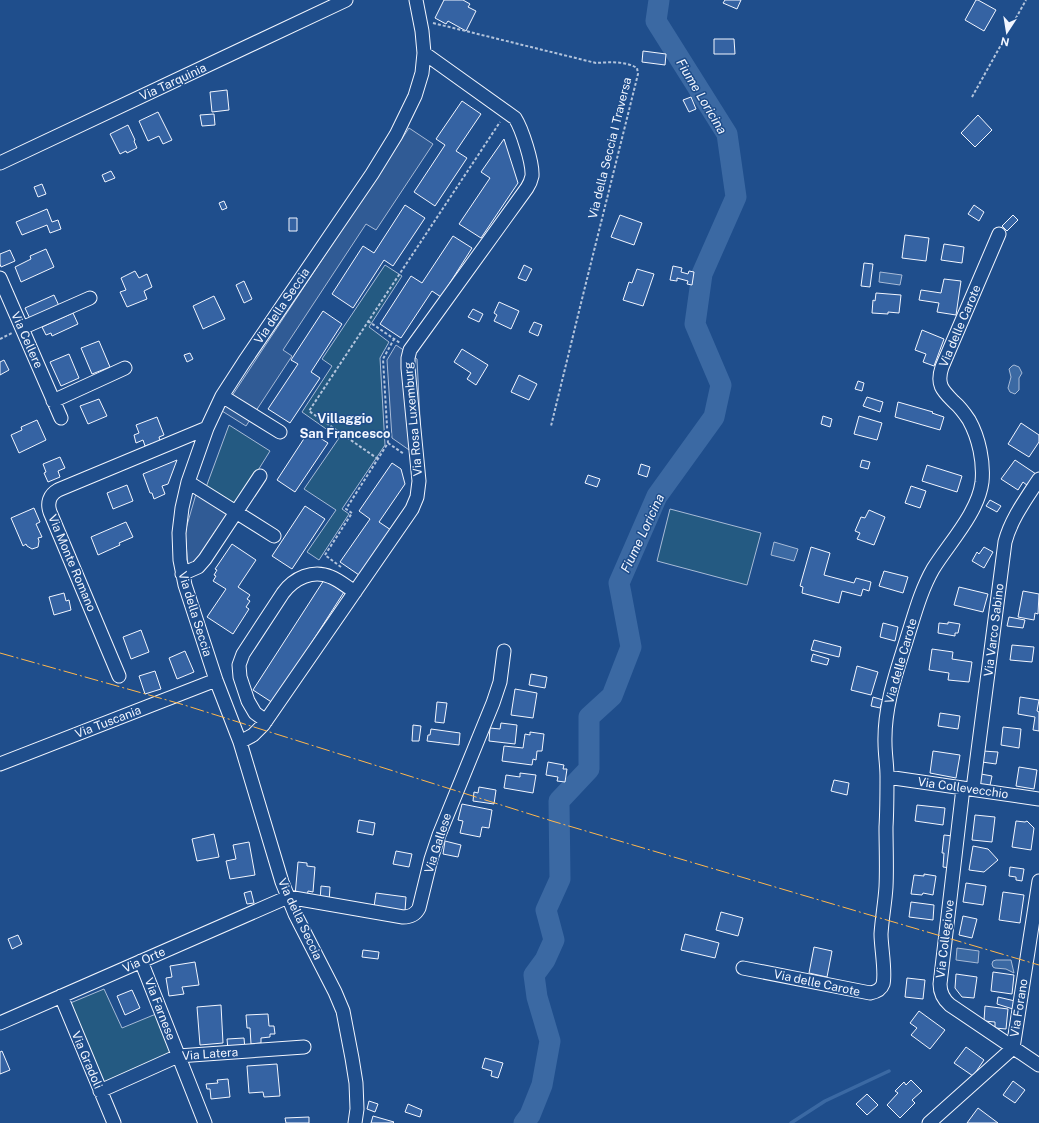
<svg xmlns="http://www.w3.org/2000/svg" width="1039" height="1123" font-family="'Public Sans',sans-serif">
  <rect width="100%" height="100%" fill="#1f4e8c"/>
  <path fill="#245a82" stroke="#a8bbd7" d="M385 265 402 276 369 327 389 342 380 358 385 445 342 509 349 514 319 560 307 552 336 510 304 489 339 438 302 412 332 366 322 359Z
    M229 425 270 451 234 509 205 490Z
    M670 509 761 533 747 585 657 561Z
    M104 989 122 1028 156 1014 175 1056 104 1087 68 1004Z"/>
  <path fill="#305b95" stroke="#a8bbd7" d="M409 128 433 144 376 230 366 224 283 350 292 356 246 426 222 411Z
    M396 345 417 359 422 459 392 438 387 360Z
    M196 494 227 514 197 562 188 565 185 532Z"/>
  <path fill="#3b69a3" stroke="#a8bbd7" d="M880 272 902 275 900 285 879 282Z
    M1014 365 1019 367 1022 373 1019 378V390L1015 394 1010 392 1008 388 1011 377 1009 369 1012 366Z
    M774 542 798 549 794 561 771 555Z
    M957 948 979 951 978 963 956 960Z
    M996 960H1011L1014 973 1006 969 995 968 993 967 992 964 993 961Z"/>
  <g fill="none" stroke-linecap="round" stroke-linejoin="round">
    <path stroke="#3b69a3" stroke-width="3.5" d="M791 1123 825 1101 889 1071"/>
    <path stroke="#3b69a3" stroke-width="21" d="M524 1123 530 1115 542 1085 550 1041 537 997 534 975 545 960 554 940 546 910 560 879 559 801 589 769V717L612 696 631 647 619 583 657 496 714 417 721 385 695 324 702 274 736 197 727 134 656 21 659 0"/>
  </g>
  <path fill="#3563a3" stroke="#f2f6ff" d="M444 0H463L470 4 468 7 476 11 466 31 448 21 446 24 435 18Z
    M725 0H741L737 9 723 3Z
    M976 0H978L996 10 984 31 965 20Z
    M714 39H734L735 54H714Z
    M643 51 666 54 665 65 642 62Z
    M227 90 229 110 212 112 210 92Z
    M691 97 696 109 689 112 683 100Z
    M462 101 481 114 456 151 467 158 435 206 414 192 445 145 436 139Z
    M158 112 172 140 163 144 159 136 148 141 139 121Z
    M214 114 215 125 202 126 200 115Z
    M978 115 992 130 975 147 961 133Z
    M128 125 135 140 134 141 137 148 127 153 126 151 120 154 110 134Z
    M504 139 518 183 481 238 459 224 490 178 481 172Z
    M111 171 115 178 105 182 102 175Z
    M42 184 46 194 38 197 34 187Z
    M224 201 227 208 222 210 219 203Z
    M405 205 425 218 393 266 384 260 353 308 332 294 363 246 374 253Z
    M974 205 984 212 979 221 968 214Z
    M47 209 52 222 58 220 61 229 50 233 47 225 22 235 16 222Z
    M620 215 642 223 634 245 611 237Z
    M1013 215 1018 220 1007 231 1002 226Z
    M289 218H297V231H289Z
    M905 235 929 238 926 261 902 258Z
    M453 236 472 248 441 297 432 291 401 338 380 324 411 276 422 283Z
    M944 244 964 247 962 263 941 260Z
    M46 249 54 267 21 282 15 267 31 259 30 256Z
    M10 250 15 261 1 267 0 264V254Z
    M864 263 873 264 870 287 861 286Z
    M524 265 532 269 526 281 518 278Z
    M673 266 682 268 681 272 688 274 689 271 694 272 692 285 687 284 688 281 677 278V281L670 280Z
    M637 269 654 274 643 306 623 300 629 282 632 283Z
    M135 271 139 278 147 274 152 287 144 291 147 299 127 307 120 292 126 290 121 278Z
    M944 279 961 281 956 315 937 312 939 303 919 300 921 290 941 293Z
    M244 281 252 299 244 303 236 285Z
    M876 293 901 295 899 313 888 312V314L872 313 873 300 875 301Z
    M54 295 61 310 32 323 25 308Z
    M214 296 225 319 203 329 193 306Z
    M499 302 519 311 511 329 494 321 497 315 494 313Z
    M473 309 483 314 479 322 468 317Z
    M323 311 342 324 311 372 320 378 290 423 268 409 298 364 291 360Z
    M73 313 78 324 52 336 51 333 46 335 42 327Z
    M534 322 542 325 538 336 529 332Z
    M922 330 944 339 934 366 923 362 926 354 915 350Z
    M99 341 110 367 92 374 81 348Z
    M462 349 488 365 476 385 467 379 471 373 454 362Z
    M190 353 193 359 187 362 184 355Z
    M69 354 79 378 61 386 50 362Z
    M4 360 9 370 0 375V362Z
    M519 375 537 384 529 400 511 392Z
    M858 381 864 383 862 391 855 389Z
    M867 397 883 402 880 412 863 406Z
    M99 399 107 416 88 424 80 406Z
    M898 402 933 412 932 413 944 417 940 430 895 417Z
    M823 416 832 419 830 427 821 424Z
    M859 416 882 423 877 440 854 434Z
    M157 417 164 435 159 437 160 441 145 446 143 440 136 443 134 435 139 433 136 425Z
    M37 420 46 440 19 453 11 435 22 430 21 427Z
    M1021 423 1039 435V442L1029 457 1008 444Z
    M309 431 328 443 295 492 277 480Z
    M60 457 65 468 58 471 60 477 48 482 44 473 46 472 43 464Z
    M177 460 168 484 162 486 165 494 154 499 152 493H150L143 474Z
    M862 460 870 462 868 469 860 467Z
    M1015 460 1036 474 1028 486 1023 482 1018 490 1001 479Z
    M392 463 401 469 405 484 379 522 391 530 359 575 340 562 370 519 359 511Z
    M641 464 650 467 647 477 638 474Z
    M927 465 962 476 957 492 922 481Z
    M588 475 600 479 597 487 585 483Z
    M127 485 133 501 113 509 107 493Z
    M911 486 926 491 920 508 905 503Z
    M990 500 1001 506 997 512 986 506Z
    M305 506 325 519 292 569 272 556Z
    M34 508 40 522 36 524 42 537 38 538 39 541 38 547 32 549 27 546 26 544 23 546 11 518Z
    M869 510 885 517 874 545 857 539 860 533 855 531 861 517 865 518Z
    M126 522 133 537 119 543 120 545 98 555 91 537Z
    M232 544 256 560 238 587 250 595 247 599 250 601 246 607 249 609 233 634 207 617 226 589 213 581 216 576 214 575 217 570 215 569Z
    M811 547 830 553 824 575 854 583 856 578 871 582 869 591 863 589 861 596 842 591 839 603 802 593 803 587 800 586Z
    M984 547 993 552 984 568 972 561 977 552 979 554Z
    M884 571 908 577 903 593 879 586Z
    M324 580 344 592 273 703 253 690Z
    M959 587 988 594 983 612 954 605Z
    M1023 591 1039 594 1038 614 1035 613 1034 620 1018 617Z
    M64 593 66 601 69 600 71 610 54 615 49 597Z
    M1009 617 1025 620 1023 628 1007 626Z
    M948 622 960 624 958 633H955V636L938 633 939 623 948 624Z
    M883 623 898 627 895 641 880 637Z
    M141 630 149 652 131 659 123 637Z
    M814 640 841 647 839 657 811 650Z
    M1012 645 1034 647 1032 662 1010 660Z
    M932 649 953 652 952 659 972 662 969 682 948 680 949 673 929 670Z
    M185 651 194 672 177 679 169 658Z
    M813 654 829 659 827 665 811 661Z
    M857 666 878 672 871 695 851 690Z
    M155 671 161 689 145 694 139 676Z
    M531 674 547 677 545 688 529 685Z
    M515 689 537 693 533 718 511 715Z
    M873 697 883 700 880 708 871 706Z
    M1020 697 1039 700 1037 711 1039 712V731L1033 730 1035 717 1018 714Z
    M437 702 447 703 444 723 435 722Z
    M940 713 960 716 958 729 938 726Z
    M501 723 517 725 515 744 489 741 490 728 500 729Z
    M413 725 421 726 419 741H412Z
    M1003 727 1021 729 1019 748 1001 745Z
    M431 729 460 733 459 745 427 741 428 735H430Z
    M530 732 544 734 542 751H537L536 760 533 759 532 765 502 761 504 746 523 748 525 734 530 735Z
    M933 751 960 755 956 778 930 773Z
    M983 751 998 752 996 764 982 762Z
    M548 762 564 765 563 769H567L565 782 557 781 558 777 546 775Z
    M1019 767 1037 770 1034 789 1016 786Z
    M520 773 536 775 533 793 504 788 506 775 520 777Z
    M981 774 992 776 989 790 978 788Z
    M834 780 849 783 847 795 831 791Z
    M479 787 496 790 494 804 473 801 474 792 478 793Z
    M462 804 492 810 489 828 482 827 480 837 460 833 463 821 458 820Z
    M917 805 945 808 943 825 915 821Z
    M975 815 995 817 992 842 972 840Z
    M359 820 375 823 373 835 357 832Z
    M1016 821 1025 822 1027 821 1034 828 1031 850 1012 847Z
    M214 834 219 857 197 861 192 839Z
    M944 835 953 836 950 868 943 867 944 853H942Z
    M445 841 461 845 458 857 443 854Z
    M249 842 255 875 230 879 226 861 236 859 233 845Z
    M973 846 988 849 998 860 984 872 969 870Z
    M396 851 412 854 409 867 393 864Z
    M298 862 307 863V866L315 867 313 892 308 891 307 897 295 896Z
    M1010 867 1024 869 1022 881 1016 880V877L1009 876Z
    M924 874 936 876 933 895 923 893 922 895 911 894 914 875 924 876Z
    M966 883 986 886 983 905 963 902Z
    M321 886 330 887 329 902 320 901Z
    M251 891 254 903 247 904 244 893Z
    M1003 892 1024 895 1020 923 999 920Z
    M376 893 406 897 405 911 374 907Z
    M911 902 934 905 933 920 909 917Z
    M721 912 743 918 738 936 716 930Z
    M963 916 977 919 972 938 959 935Z
    M685 934 719 943 715 958 681 950Z
    M18 935 22 944 12 949 8 939Z
    M814 947 832 951 827 977 809 973Z
    M363 950 379 952 378 959 362 957Z
    M195 962 199 985 182 987 184 994 169 996 166 978 172 977 170 966Z
    M993 972 1014 975 1012 994 991 991Z
    M956 974 977 977 974 998 962 997 955 988Z
    M907 978 925 980 923 999 905 997Z
    M132 990 140 1008 125 1015 117 996Z
    M998 997 1015 1001 1013 1009 997 1004Z
    M221 1005 223 1043 200 1045 197 1007Z
    M985 1006 1008 1009 1006 1029 995 1028V1022L984 1021Z
    M919 1011 945 1030 930 1049 911 1035 917 1028 910 1023Z
    M268 1014 269 1026H274L275 1034H270V1037L261 1038V1043L251 1044 250 1028H247L246 1015Z
    M244 1038 245 1049 228 1050 227 1039Z
    M966 1047 984 1060 973 1076 954 1063Z
    M2 1051 10 1070 0 1074V1052Z
    M485 1058 503 1063 498 1078 491 1076 492 1071 482 1068Z
    M277 1064 280 1096 264 1097 263 1092 249 1093 247 1066Z
    M228 1079 230 1097 211 1099 210 1089H207L206 1084 218 1083 217 1080Z
    M911 1080 922 1091 912 1100 915 1103 900 1118 887 1105 898 1093 895 1091 904 1082 906 1085Z
    M1013 1081 1025 1090 1015 1103 1003 1095Z
    M867 1094 878 1105 867 1115 856 1104Z
    M369 1101 378 1104 375 1112 367 1109Z
    M408 1104 422 1110 420 1117 405 1112Z
    M978 1108 998 1123H967Z
    M373 1116 394 1122 393 1123H371Z
    M309 1117V1123H286L285 1118Z"/>
  <g fill="none" stroke-linecap="round" stroke-linejoin="round">
    <defs>
      <path id="minor" d="M0 163 346 0
        M0 278 61 418
        M22 328 90 298
        M222 396 280 432
        M53 401 125 368
        M188 482 274 536
        M182 574 198 567 205 559 260 476
        M119 676 50 512C47 503 49 495 58 490L207 428
        M266 721 255 713 248 701 240 677 239 665 243 654 283 593C294 578 313 569 331 577 339 580 347 587 355 592
        M240 742 253 735 263 725 412 509 417 497 419 481 408 368V358L410 350 527 188C529 185 531 181 532 176 533 163 522 129 515 118L424 53
        M0 764 216 680
        M887 777 1039 799
        M963 788 940 984C940 993 943 999 950 1005L1039 1065
        M973 789 1005 542C1011 519 1026 499 1039 479
        M141 961 205 1123
        M743 968 870 993C876 992 881 990 883 984 886 973 881 947 881 934 882 918 885 903 886 887 887 867 886 847 886 827 887 810 887 793 887 776 887 765 885 754 885 743 884 705 897 671 908 635 915 613 921 590 933 569 949 543 978 513 982 482 984 462 979 438 969 420 965 414 960 407 954 402 943 391 936 385 942 367L999 234
        M61 996 114 1123
        M0 1023 288 897 403 917C410 917 416 914 419 908L431 859 439 835 493 703 500 682 504 651
        M100 1091 178 1056 304 1047
        M355 1123 357 1109 356 1083 352 1058 343 1011 335 992 295 914 282 882 240 742 216 680 185 585 180 560 179 533 182 508 188 482 207 428 222 396 244 362 372 174 396 135 415 96 422 73 424 53 422 31 416 0
        M929 1123 1013 1048 1039 881"/>
    </defs>
    <use href="#minor" stroke="#f2f6ff" stroke-width="15"/>
    <path stroke="#b3c4dc" stroke-width="2" stroke-dasharray="3 2" stroke-linecap="butt" d="M433 23 596 63C609 62 626 61 637 68L638 74 582 299 551 426
      M972 97 1026 0
      M368 321 400 343
      M0 339 12 333
      M388 443 404 454
      M378 459 309 411 500 122
      M341 567 325 555 352 513 346 509 388 443 383 359 394 339"/>
    <use href="#minor" stroke="#1f4e8c" stroke-width="13"/>
    <path stroke="#ffb74d" stroke-width="1" stroke-dasharray="14 3 2 3" stroke-linecap="butt" d="M0 653 181 704 552 821 1039 965"/>
  </g>
  <g text-anchor="middle" stroke-width="3" stroke-linejoin="round" paint-order="stroke">
    <g font-size="12" fill="#f2f6ff" stroke="#1f4e8c">
      <text transform="translate(173 82) rotate(-25)" y="4">Via Tarquinia</text>
      <text transform="translate(610 148) rotate(-76)" y="4">Via della Seccia I Traversa</text>
      <text transform="translate(282 306) rotate(-56)" y="4">Via della Seccia</text>
      <text transform="translate(960 326) rotate(-67)" y="4">Via delle Carote</text>
      <text transform="translate(27 340) rotate(66)" y="4">Via Cellere</text>
      <text transform="translate(413 419) rotate(-95)" y="4">Via Rosa Luxemburg</text>
      <text transform="translate(72 563) rotate(67)" y="4">Via Monte Romano</text>
      <text transform="translate(195 614) rotate(73)" y="4">Via della Seccia</text>
      <text transform="translate(994 630) rotate(-83)" y="4">Via Varco Sabino</text>
      <text transform="translate(901 661) rotate(-74)" y="4">Via delle Carote</text>
      <text transform="translate(108 722) rotate(-21)" y="4">Via Tuscania</text>
      <text transform="translate(963 788) rotate(8)" y="4">Via Collevecchio</text>
      <text transform="translate(438 843) rotate(-72)" y="4">Via Gallese</text>
      <text transform="translate(300 919) rotate(65)" y="4">Via della Seccia</text>
      <text transform="translate(945 939) rotate(-83)" y="4">Via Collegiove</text>
      <text transform="translate(144 960) rotate(-24)" y="4">Via Orte</text>
      <text transform="translate(817 983) rotate(12)" y="4">Via delle Carote</text>
      <text transform="translate(1019 1008) rotate(-81)" y="4">Via Forano</text>
      <text transform="translate(160 1009) rotate(69)" y="4">Via Farnese</text>
      <text transform="translate(210 1054) rotate(-4)" y="4">Via Latera</text>
      <text transform="translate(87 1060) rotate(67)" y="4">Via Gradoli</text>
    </g>
    <g font-size="13" font-style="italic" fill="#f2f6ff" stroke="#1f4e8c">
      <text transform="translate(702 96) rotate(59)" y="5">Fiume Loricina</text>
      <text transform="translate(642 533) rotate(-65)" y="5">Fiume Loricina</text>
    </g>
    <g font-size="13" font-weight="bold" fill="#f2f6ff" stroke="#1f4e8c">
      <text x="345" y="423">Villaggio<tspan x="345" dy="15">San Francesco</tspan></text>
    </g>
  </g>
  <g transform="translate(1007 32) rotate(192)" stroke="#1f4e8c" stroke-width="3" paint-order="stroke">
  <path d="M0-3L7 15L0 10L-7 15Z" fill="#f2f6ff"/>
  <text y="-6" font-size="11" font-weight="bold" text-anchor="middle" fill="#f2f6ff">N</text>
  </g>
</svg>
